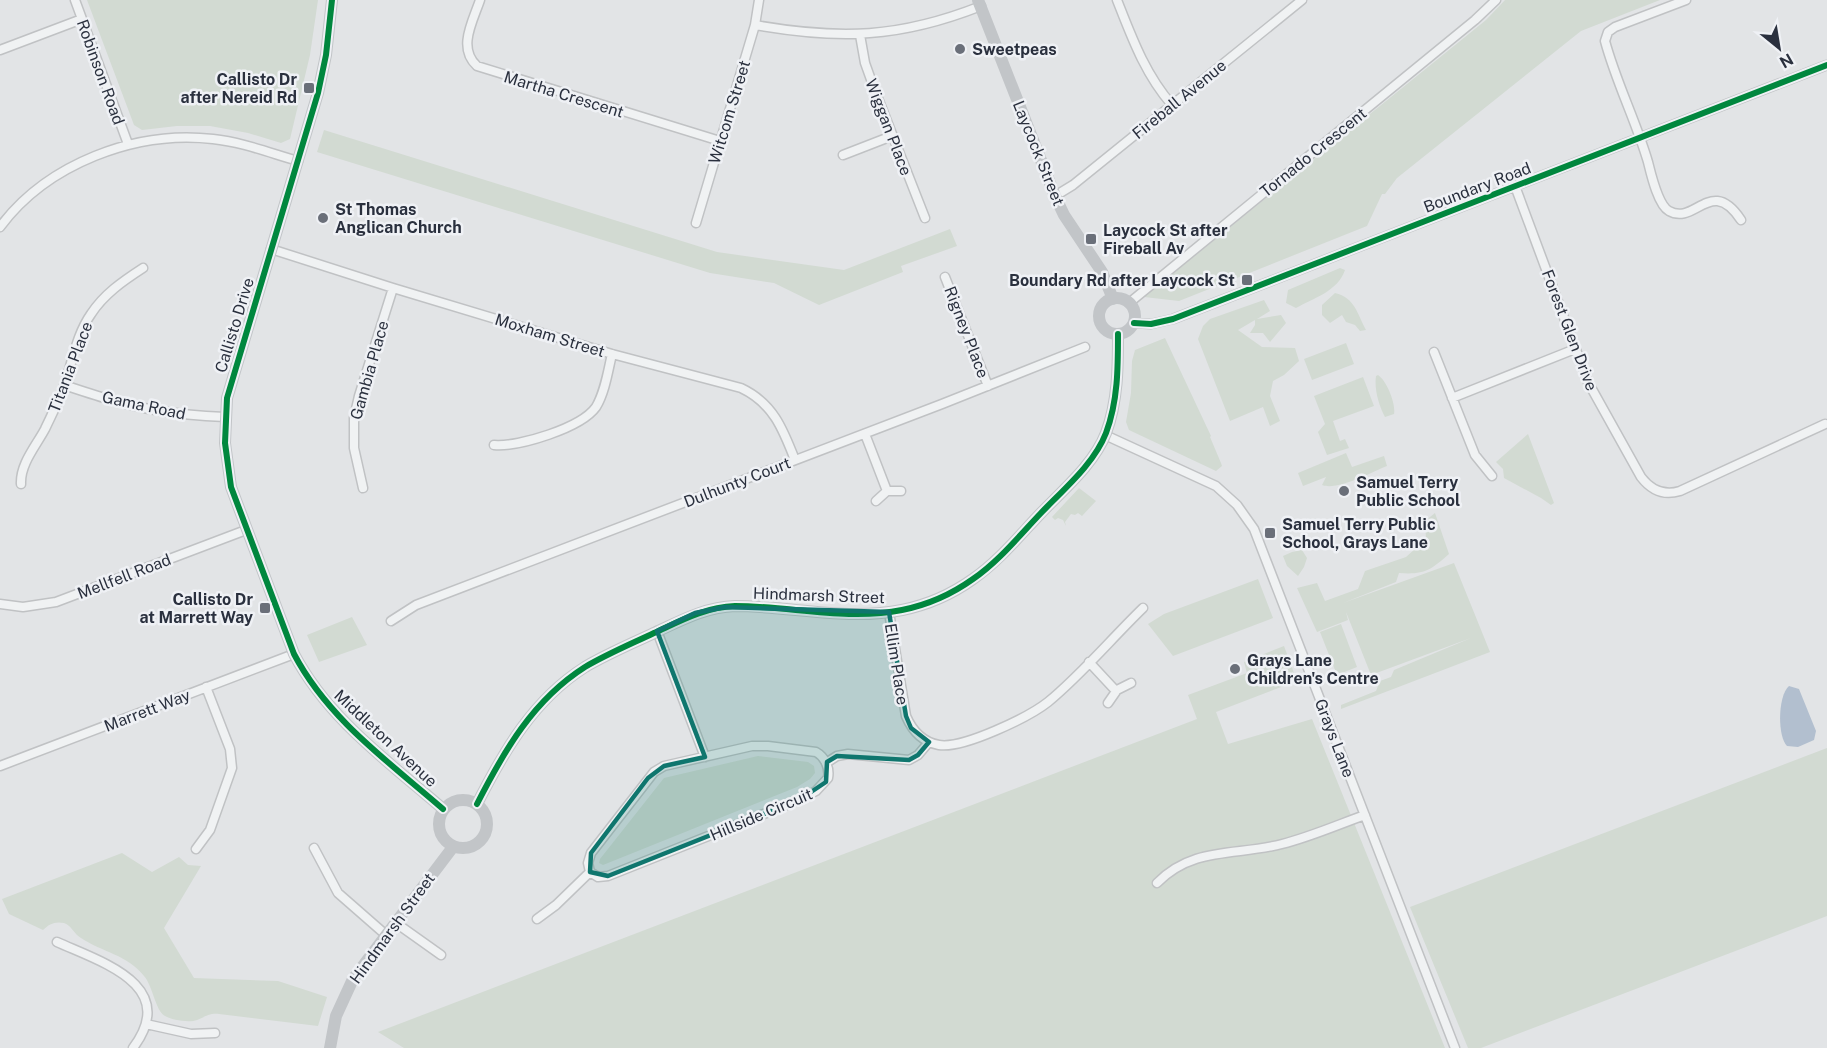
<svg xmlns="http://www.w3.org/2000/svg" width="1827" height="1048" font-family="'Public Sans',sans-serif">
  <rect width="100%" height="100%" fill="#e2e4e6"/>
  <path fill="#d2dad2" d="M87 0H318L310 55 290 139 281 143 248 133 210 126H177L142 130 134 125Z
    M1505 0H1660L1581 31 1397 178 1385 194H1382L1367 226 1179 301 1144 297 1486 20Z
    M324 130 717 252 844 270 950 229 957 246 901 266 903 272 819 305 774 283 710 273 317 152Z
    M1340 268 1345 270C1338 291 1314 298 1296 308L1286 303 1288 290Z
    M1335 293C1355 298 1357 313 1366 330L1360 331 1355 325 1346 322 1342 315 1330 323 1322 315V305Z
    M1264 300 1270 311 1257 319 1281 315 1286 323 1270 342 1263 333H1250L1255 325V320L1238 330 1262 347 1295 348 1299 361 1284 375 1273 381 1270 396 1280 421 1270 426 1263 407 1230 421 1198 339 1203 326 1210 319Z
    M1165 338 1211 436 1210 437 1221 463 1222 466 1216 471 1129 430 1126 422 1131 393 1132 361 1135 350Z
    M1346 343 1354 364 1312 380 1304 359Z
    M1378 375C1387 381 1396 404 1394 414L1385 417C1379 406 1374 389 1376 376Z
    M1363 377 1374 406 1333 421 1340 441 1345 439 1349 448 1327 455 1318 432 1325 424 1314 396Z
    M1528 434 1554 503 1551 505 1541 498 1504 478 1503 469 1496 462Z
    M1346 453 1352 467 1384 456 1387 466C1372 472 1337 491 1322 485L1326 477 1303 486 1298 473Z
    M1079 488 1096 501 1082 516 1078 513 1075 515 1071 514 1065 522 1066 526 1063 520 1058 518 1055 520 1052 517Z
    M1435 513 1449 554C1431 570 1424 575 1399 573L1396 582 1343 603 1454 563 1490 652 1341 709V705L1376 691 1380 681 1391 677 1394 670 1471 638 1371 675 1346 612 1348 620 1317 632 1297 588 1317 583 1325 601 1358 589 1365 571 1406 557 1426 539 1425 521Z
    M1302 550 1307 558 1304 567 1298 576 1287 566 1283 556 1292 552Z
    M1258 579 1273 618 1173 656 1148 624 1164 614Z
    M352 617 367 645 319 662 307 635Z
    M1341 624 1357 667 1337 675 1320 632Z
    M1284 646 1297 681 1216 712 1228 744 1312 719 1445 1048H404L378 1032 1197 719 1188 695 1247 673 1244 662Z
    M1827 748V916L1481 1048H1468L1410 907Z
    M758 756 808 762 814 766 815 773 810 779 797 787 603 865 599 863 600 859 664 778Z
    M122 853 152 872 179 857 188 865 201 866 164 928 194 978 278 981 327 997 318 1026 219 1014C209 1013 205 1017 197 1020 189 1023 172 1020 165 1016 155 1010 153 986 144 976 128 955 102 952 81 938 74 934 72 926 64 923 55 921 49 924 43 930L9 914 2 899Z"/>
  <path fill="#b2bfcf" d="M1789 686 1799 689 1816 731 1814 740 1798 747 1787 746C1777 736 1778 695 1789 686Z"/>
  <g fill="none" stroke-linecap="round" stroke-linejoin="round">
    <defs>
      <path id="street" d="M75 0 128 144
        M480 0C473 21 457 48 477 66L720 141
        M1117 0C1132 38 1145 74 1172 105
        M1686 0 1615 27 1608 32 1605 41C1616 82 1636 121 1648 162 1651 174 1658 205 1669 211 1695 226 1711 175 1741 220
        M755 25C840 40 900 38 981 6
        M860 35 865 63 874 88 925 218
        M0 50 82 19
        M843 155 892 136
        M1515 186 1588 382 1641 477C1651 490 1664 496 1680 491L1825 424
        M1055 196 1073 185 1302 0
        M696 223 755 25 759 0
        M0 227C47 164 135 130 213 139 242 142 270 153 298 161
        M271 249 393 288 612 354 741 388C773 403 783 429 795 460
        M945 277 988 386
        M1129 303 1475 20 1496 0
        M1134 323 1151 324 1173 319 1827 65
        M1434 352 1475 455 1492 476
        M64 385C94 395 124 405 155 410 178 414 201 416 225 417
        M1452 398 1575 349
        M865 434 887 491
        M1105 435 1216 486 1237 505 1254 529 1455 1048
        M494 445C519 447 581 428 596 407 605 392 608 371 612 354
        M21 484C20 464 36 446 45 429 52 414 60 399 65 383 73 359 77 334 91 314 104 294 123 281 143 268
        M363 488 354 448V418L359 396 393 288
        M876 501 887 491H901
        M0 604 23 607 56 602 246 530
        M889 612 906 716C912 730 922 742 939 745 963 749 1029 717 1048 702 1081 675 1112 638 1143 608
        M391 621 416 605 942 404 1085 347
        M657 631 705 757
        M1089 662 1116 691
        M1108 703 1117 690 1131 683
        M752 746H768L816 752C825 757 830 768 828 778L816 791 799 800 608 876 598 877 590 872 588 863 591 853 654 772 664 766Z
        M826 763 837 756 848 754 909 760 918 755 929 742
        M0 766 294 654
        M314 848 338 893 386 935
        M196 849 210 830 232 768 230 749 206 687
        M1157 883C1193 846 1237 856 1282 844 1310 837 1337 825 1365 815
        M537 919 556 905 590 872
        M396 923 441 955
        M57 942C101 962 180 985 133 1048
        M146 1024 191 1034 215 1033"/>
    </defs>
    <use href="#street" stroke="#c0c2c4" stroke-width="11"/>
    <use href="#street" stroke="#f0f2f3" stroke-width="8"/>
    <path stroke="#c2c5c8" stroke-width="12" d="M332 0 326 55 318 93 227 398 225 443 231 487 294 654C328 719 389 762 443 809
      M978 0 1055 196 1064 215 1102 272 1113 299
      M1099 316a18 18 0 1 1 36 0a18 18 0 1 1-36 0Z
      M439 824a24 24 0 1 1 48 0a24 24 0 1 1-48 0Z
      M477 804C504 751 533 700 585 667 607 654 631 644 654 633 680 621 705 607 735 606 790 606 847 621 902 610 927 605 952 594 973 579 999 561 1019 536 1041 513 1064 489 1094 464 1106 433 1118 401 1118 367 1118 334
      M330 1048 336 1016 353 979 453 847"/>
    <defs>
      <path id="cycleway" d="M332 0 326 55 318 93 227 398 225 443 231 487 294 654C328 719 389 762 443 809
        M1134 323 1151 324 1173 319 1827 65
        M477 804C504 751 533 700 585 667 607 654 631 644 654 633 680 621 705 607 735 606 790 606 847 621 902 610 927 605 952 594 973 579 999 561 1019 536 1041 513 1064 489 1094 464 1106 433 1118 401 1118 367 1118 334"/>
    </defs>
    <use href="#cycleway" stroke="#eff1f5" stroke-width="10"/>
    <use href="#cycleway" stroke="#00873e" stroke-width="6"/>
  </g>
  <path fill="#0f766e" fill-opacity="0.2" stroke="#0f766e" stroke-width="4.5" stroke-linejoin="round" d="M725 607 889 612 906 716 911 728 929 742 918 755 909 760 837 756 827 762 826 782 799 800 608 876 590 872 591 853 648 778 664 766 705 757 657 631 695 613Z"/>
  <g fill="#6a6f79" stroke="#eff1f5" stroke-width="2">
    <circle cx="960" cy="49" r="6"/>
    <rect x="303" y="82" width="12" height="12" rx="3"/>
    <circle cx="323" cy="218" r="6"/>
    <rect x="1085" y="233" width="12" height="12" rx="3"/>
    <rect x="1241" y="274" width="12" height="12" rx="3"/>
    <circle cx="1344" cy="491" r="6"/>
    <rect x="1264" y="527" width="12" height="12" rx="3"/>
    <rect x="259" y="602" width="12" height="12" rx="3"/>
    <circle cx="1235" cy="669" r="6"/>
  </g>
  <g text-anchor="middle" stroke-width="5" stroke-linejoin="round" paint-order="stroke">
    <g font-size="16" font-weight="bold" fill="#2a303e" stroke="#eff1f5" text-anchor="start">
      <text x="972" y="55">Sweetpeas</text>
      <text x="297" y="85" text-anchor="end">Callisto Dr<tspan x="297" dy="18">after Nereid Rd</tspan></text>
      <text x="335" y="215">St Thomas<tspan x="335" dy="18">Anglican Church</tspan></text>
      <text x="1103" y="236">Laycock St after<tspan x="1103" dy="18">Fireball Av</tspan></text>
      <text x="1235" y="286" text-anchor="end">Boundary Rd after Laycock St</text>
      <text x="1356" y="488">Samuel Terry<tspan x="1356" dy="18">Public School</tspan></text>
      <text x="1282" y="530">Samuel Terry Public<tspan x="1282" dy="18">School, Grays Lane</tspan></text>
      <text x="253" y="605" text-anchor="end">Callisto Dr<tspan x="253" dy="18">at Marrett Way</tspan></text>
      <text x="1247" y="666">Grays Lane<tspan x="1247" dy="18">Children's Centre</tspan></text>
    </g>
    <g font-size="16" fill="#2a303e" stroke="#eff1f5">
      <text transform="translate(101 72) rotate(70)" y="6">Robinson Road</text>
      <text transform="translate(564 94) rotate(17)" y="6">Martha Crescent</text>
      <text transform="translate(1179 99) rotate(-39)" y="6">Fireball Avenue</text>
      <text transform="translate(729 112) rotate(-73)" y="6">Witcom Street</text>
      <text transform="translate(889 127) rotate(69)" y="6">Wiggan Place</text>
      <text transform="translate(1313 152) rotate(-39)" y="6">Tornado Crescent</text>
      <text transform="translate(1039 153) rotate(68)" y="6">Laycock Street</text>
      <text transform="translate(1477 187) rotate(-21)" y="6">Boundary Road</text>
      <text transform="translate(234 325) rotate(-73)" y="6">Callisto Drive</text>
      <text transform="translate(1570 330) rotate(69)" y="6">Forest Glen Drive</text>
      <text transform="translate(967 332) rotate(69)" y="6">Rigney Place</text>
      <text transform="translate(550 335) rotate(17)" y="6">Moxham Street</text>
      <text transform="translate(70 367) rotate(-69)" y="6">Titania Place</text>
      <text transform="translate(369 370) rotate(-74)" y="6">Gambia Place</text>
      <text transform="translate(144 405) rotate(12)" y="6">Gama Road</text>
      <text transform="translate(737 482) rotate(-21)" y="6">Dulhunty Court</text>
      <text transform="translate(124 576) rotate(-21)" y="6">Mellfell Road</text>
      <text transform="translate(819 595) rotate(2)" y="6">Hindmarsh Street</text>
      <text transform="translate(897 664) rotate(81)" y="6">Ellim Place</text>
      <text transform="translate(147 710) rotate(-21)" y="6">Marrett Way</text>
      <text transform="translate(386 738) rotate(43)" y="6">Middleton Avenue</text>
      <text transform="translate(1335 738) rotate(69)" y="6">Grays Lane</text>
      <text transform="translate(761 814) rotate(-23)" y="6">Hillside Circuit</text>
      <text transform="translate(392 928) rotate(-54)" y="6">Hindmarsh Street</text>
    </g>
  </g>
  <g transform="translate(1779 48) rotate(150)" stroke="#eff1f5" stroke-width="4.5" paint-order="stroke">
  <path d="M0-4.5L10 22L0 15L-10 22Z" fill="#2a303e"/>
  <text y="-9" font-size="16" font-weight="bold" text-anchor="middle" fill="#2a303e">N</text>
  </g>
</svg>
